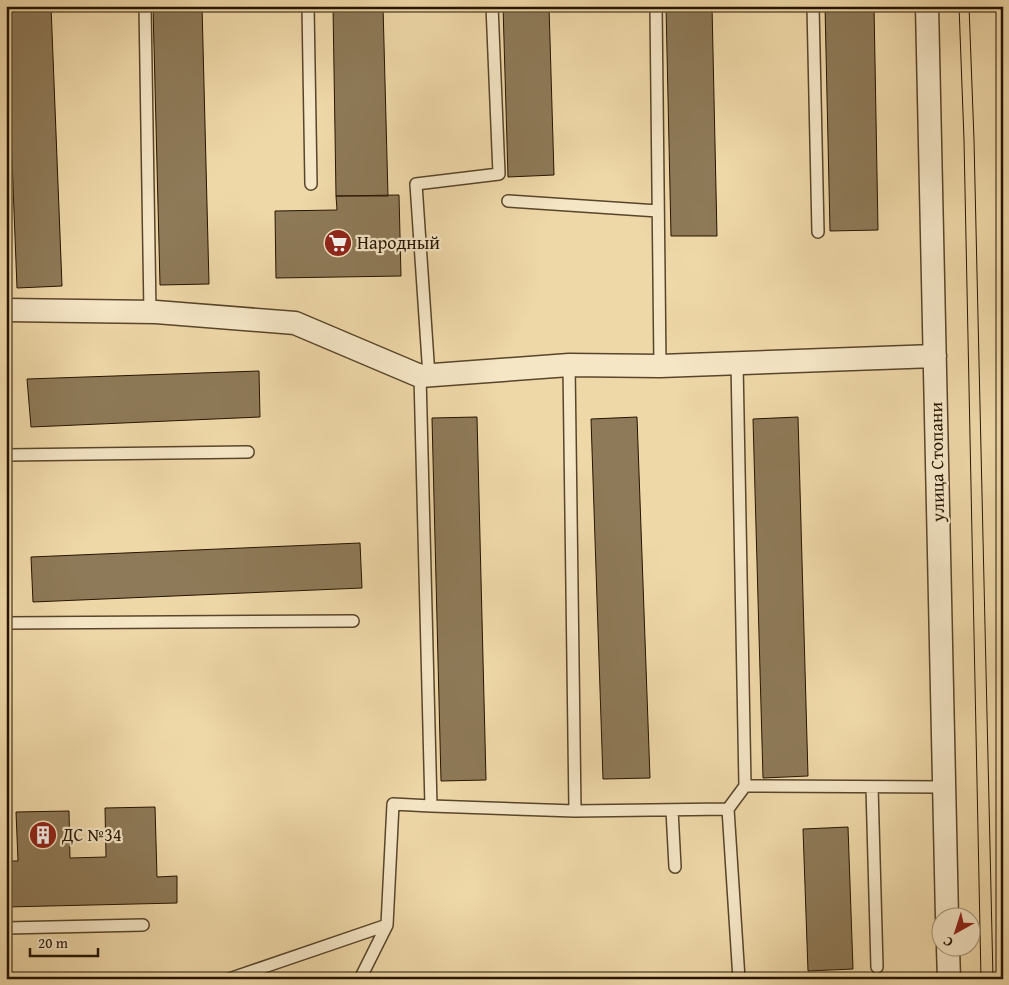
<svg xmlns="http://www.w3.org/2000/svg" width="1009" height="985" font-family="'Gentium Book Plus',serif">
  <rect width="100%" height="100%" fill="#efd8a8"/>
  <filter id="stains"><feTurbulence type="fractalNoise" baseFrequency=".004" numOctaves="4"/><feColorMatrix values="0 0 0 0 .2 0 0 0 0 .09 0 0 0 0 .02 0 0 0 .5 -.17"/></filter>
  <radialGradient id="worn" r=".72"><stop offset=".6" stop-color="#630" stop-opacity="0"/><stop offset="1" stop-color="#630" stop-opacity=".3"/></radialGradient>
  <path fill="#8e7a58" stroke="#251401" d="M6 6H51L62 286 17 288Z
    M153 6H202L209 284 160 285Z
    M333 6H383L388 196H336Z
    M503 6H549L554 175 508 177Z
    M666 6H712L717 236H671Z
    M825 6H874L878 230 830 231Z
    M399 195 401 276 276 278 275 211 337 210 336 196Z
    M259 371 260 417 31 427 27 379Z
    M477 417 486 780 441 781 432 418Z
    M637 417 650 778 603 779 591 419Z
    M798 417 808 776 763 778 753 419Z
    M360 543 362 588 33 602 31 557Z
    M155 807 157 877 177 876V903L6 907V861H18L16 812 69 811 70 858 106 857 105 808Z
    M848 827 853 969 808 971 803 829Z"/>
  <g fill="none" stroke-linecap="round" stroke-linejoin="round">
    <defs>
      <path id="lane" d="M145 6 150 312
        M308 6 311 184
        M656 6 660 366
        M813 6 818 232
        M508 201 658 211
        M737 363 745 786
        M569 365 575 811
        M420 376 431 806 575 811 728 809 745 786 944 787
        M429 376 416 184 499 174 492 6
        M6 455 248 452
        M6 623 353 621
        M872 787 877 967
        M728 809 739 979
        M672 810 675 867
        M6 928 143 925
        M229 979 387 925 393 804 431 806
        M360 979 387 925"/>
      <path id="street" d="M927 6 947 918
        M6 310 156 312 295 323 420 376 569 365 660 366 935 356
        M948 948 949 979"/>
    </defs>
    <use href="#lane" stroke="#58452b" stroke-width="14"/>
    <use href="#street" stroke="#58452b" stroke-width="25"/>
    <use href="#lane" stroke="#f5e6c6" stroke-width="11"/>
    <use href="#street" stroke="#f5e6c6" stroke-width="22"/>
    <path stroke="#251401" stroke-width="1" d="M959 6 964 140 981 979
      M969 6 974 140 993 979"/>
  </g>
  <defs>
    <symbol id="supermarket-disc" viewBox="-11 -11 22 22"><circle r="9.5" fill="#8f2418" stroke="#f5e6c6"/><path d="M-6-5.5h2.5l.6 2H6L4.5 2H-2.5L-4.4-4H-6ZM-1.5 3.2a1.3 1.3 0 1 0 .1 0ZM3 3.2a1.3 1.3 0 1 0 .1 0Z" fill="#fff"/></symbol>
    <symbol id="building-disc" viewBox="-11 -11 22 22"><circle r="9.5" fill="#8f2418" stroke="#f5e6c6"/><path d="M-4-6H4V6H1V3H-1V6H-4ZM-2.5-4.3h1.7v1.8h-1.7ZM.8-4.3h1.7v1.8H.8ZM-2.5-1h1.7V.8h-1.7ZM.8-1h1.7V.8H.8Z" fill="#fff"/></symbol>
  </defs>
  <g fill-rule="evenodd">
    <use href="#supermarket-disc" x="322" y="227" width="32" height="32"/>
    <use href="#building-disc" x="27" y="819" width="32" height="32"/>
  </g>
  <g text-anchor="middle" stroke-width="4.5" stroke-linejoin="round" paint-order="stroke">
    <g font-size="18" fill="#251401" stroke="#f5e6c6" text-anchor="start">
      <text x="357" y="249">Народный</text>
      <text x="62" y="841">ДС №34</text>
    </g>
    <g font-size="18" fill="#251401" stroke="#f5e6c6">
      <text transform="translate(937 462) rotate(-91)" y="6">улица Стопани</text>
    </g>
  </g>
  <rect width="1009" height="985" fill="none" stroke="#efd8a8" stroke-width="25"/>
  <rect x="8" y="8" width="994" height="970" fill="none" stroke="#251401" stroke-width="2.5"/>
  <rect x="12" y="12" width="984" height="960" fill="none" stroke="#251401"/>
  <g transform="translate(956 932) rotate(219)"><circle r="24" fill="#f5e6c6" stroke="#a29277"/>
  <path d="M0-4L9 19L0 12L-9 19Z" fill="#8f2418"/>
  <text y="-8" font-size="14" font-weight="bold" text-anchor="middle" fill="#251401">С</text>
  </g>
  <path d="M30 948v8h68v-8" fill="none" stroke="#251401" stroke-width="2.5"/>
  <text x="38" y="948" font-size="15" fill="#251401" stroke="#f5e6c6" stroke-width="4" paint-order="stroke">20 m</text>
  <rect width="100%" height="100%" filter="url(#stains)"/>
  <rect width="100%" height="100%" fill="url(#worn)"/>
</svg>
